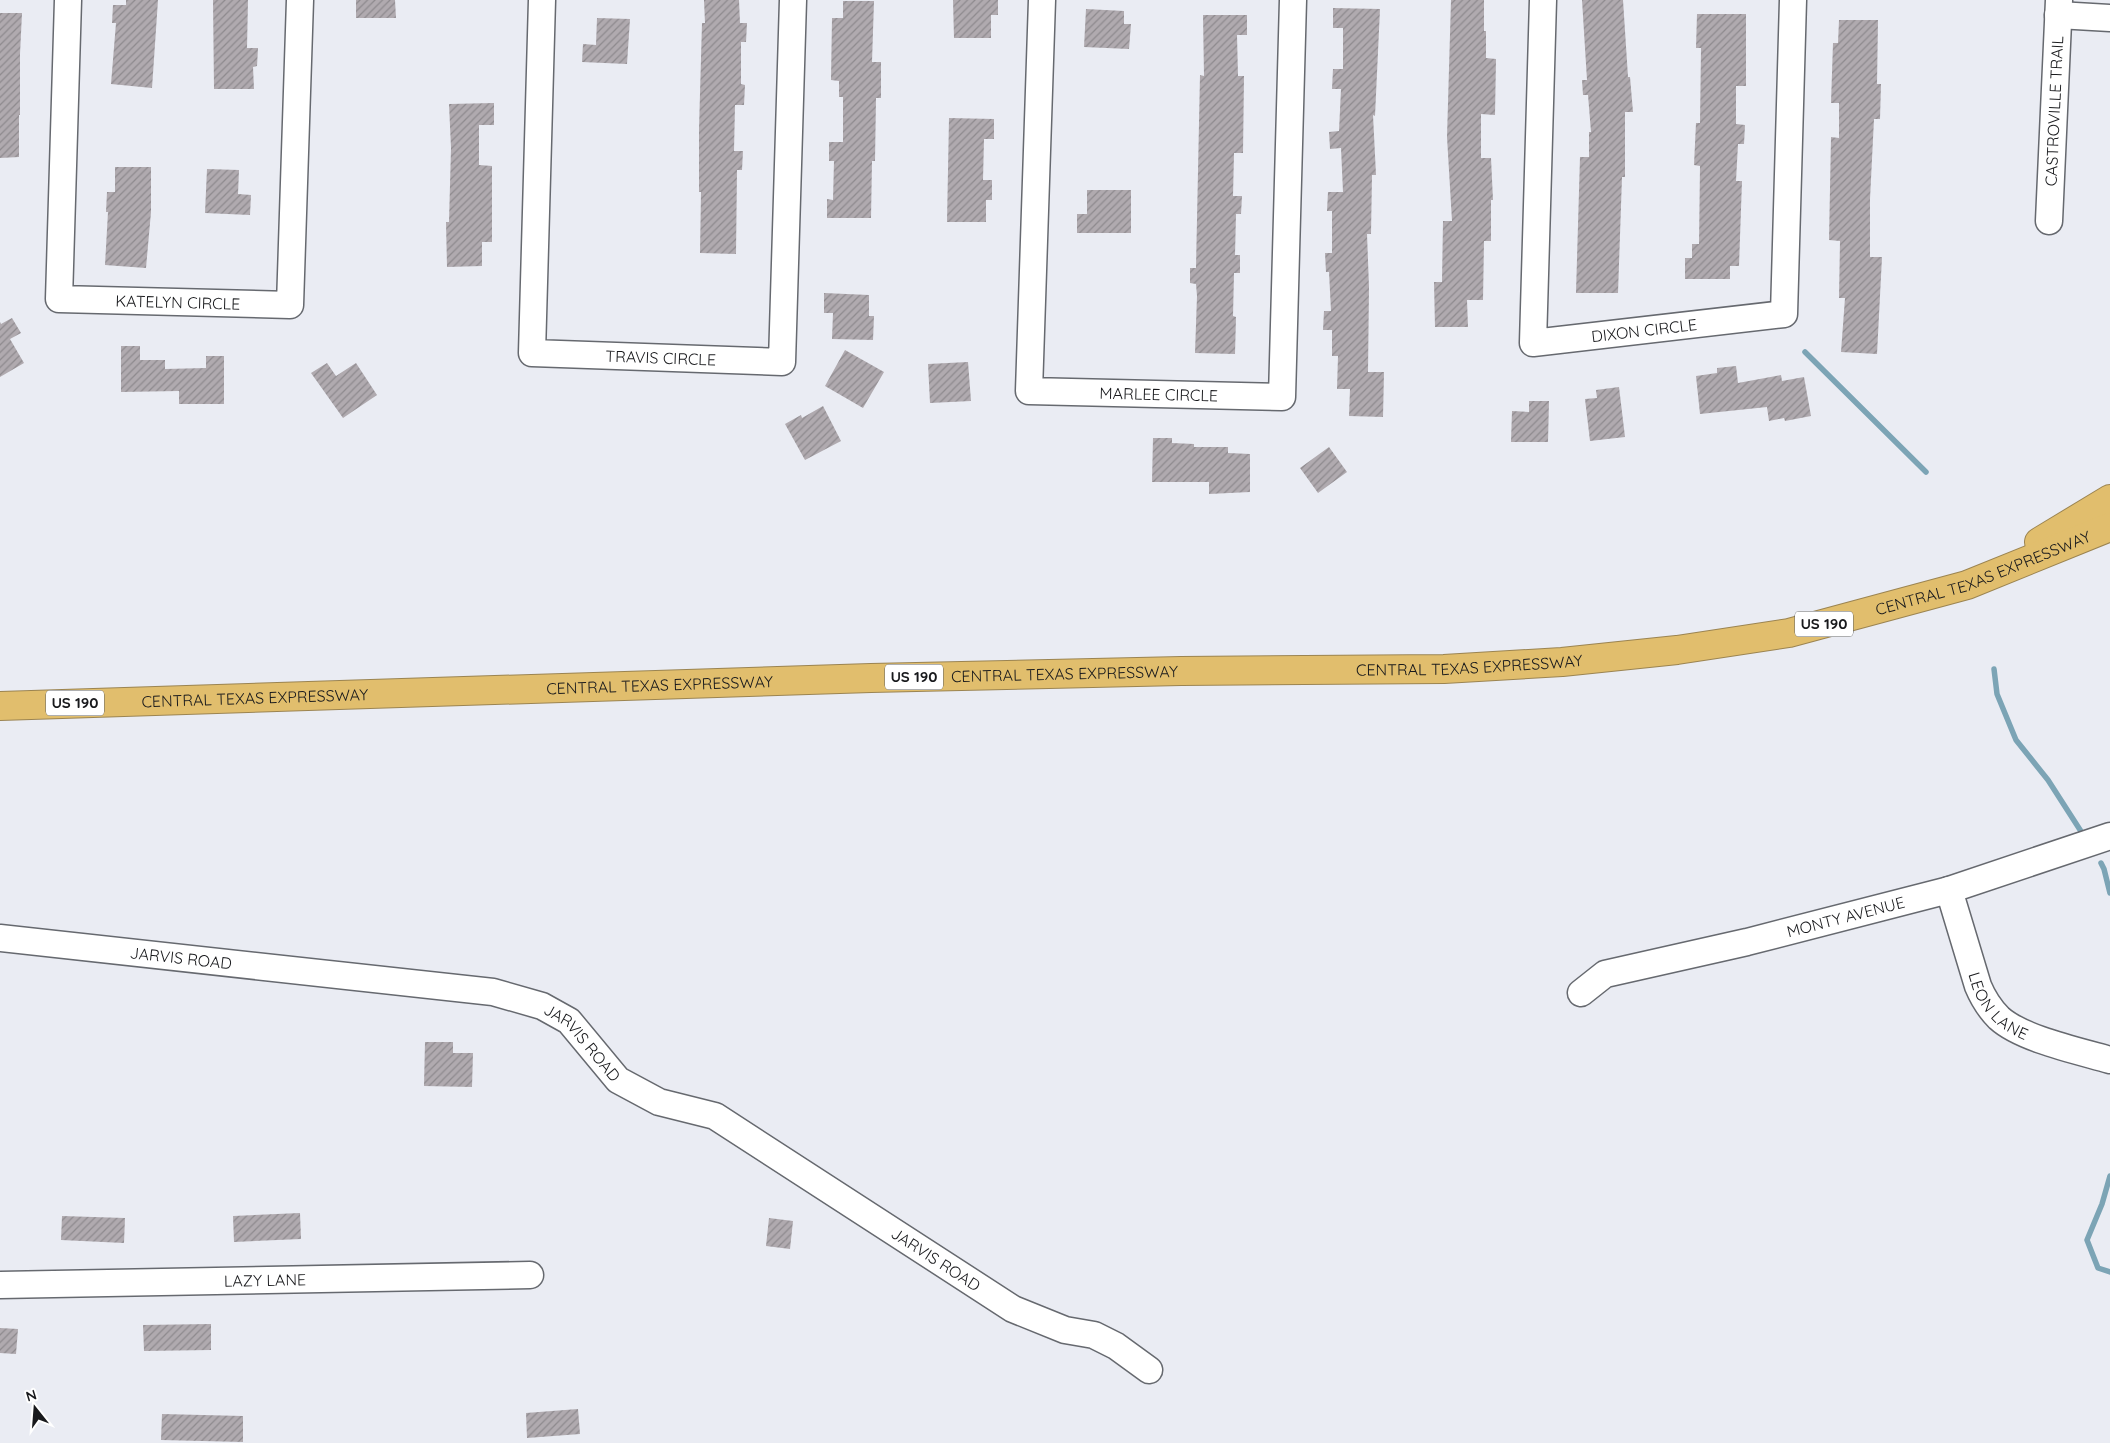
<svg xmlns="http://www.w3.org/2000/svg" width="2110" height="1443" font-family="Quicksand,sans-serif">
  <defs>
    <pattern id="building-hatch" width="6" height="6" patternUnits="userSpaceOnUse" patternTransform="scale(1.25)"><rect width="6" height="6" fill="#b0aaaf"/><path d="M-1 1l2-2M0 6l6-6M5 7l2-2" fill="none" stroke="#8e8a8e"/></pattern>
  </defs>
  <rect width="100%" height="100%" fill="#eaecf3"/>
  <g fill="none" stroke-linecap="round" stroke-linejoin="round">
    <path stroke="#7ca4b5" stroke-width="5.5" d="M1805 352 1926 472
      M1994 669 1997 694 2016 740 2048 780 2084 836
      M2101 863 2104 869 2110 893
      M2110 1176 2102 1204 2087 1240 2098 1268 2110 1272"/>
  </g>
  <path fill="url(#building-hatch)" d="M126 0H158L152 88 111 84 116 23H112L113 5H126Z
    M213 0H248L247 48H258L257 66 253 67 254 89H214Z
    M356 0H395L396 18H356Z
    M704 0H739L740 23H747L746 42H741V84L745 85 744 105H735L734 151H743L742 170H737L736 254 700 253 701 192H699V129L702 23H705Z
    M953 0H998V15H991V38H954Z
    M1451 0H1484V31H1486V58L1496 59 1495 115 1481 114V158H1491L1493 200H1491V241H1484L1483 300H1467L1468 327H1435L1434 282H1442L1443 221H1452L1447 137Z
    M1582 0H1623L1628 77H1630L1633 112H1625V177H1622L1618 293H1576L1580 157H1589V132H1591L1588 95H1583L1582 80H1587Z
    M843 1H874L872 62H881V98H876L875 161H872L871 218H827V199L833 200 834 161H829V142H843V97H839V81L831 80 832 18H843Z
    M1333 8 1380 9 1375 116 1373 115 1376 175H1372L1371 234H1367L1369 287 1368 372H1384L1383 417 1349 416 1350 389H1337L1338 356H1332V330H1323L1324 311H1331L1329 272H1326L1325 253H1332V211H1327L1328 192H1343L1341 148 1330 149 1329 132 1339 131 1341 89H1332L1333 69H1343V28H1333Z
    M1086 9 1124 11V24H1131L1129 49 1084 47Z
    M0 13H22L20 54V115H19V157L0 158Z
    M1697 14H1746V86H1736V124L1745 125 1744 144H1738L1736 181H1742L1739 266H1730V279H1685V258H1692V244H1699L1700 166 1694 165 1696 123H1700L1701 48H1696Z
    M1203 15H1247V35H1237L1238 76H1244L1243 153H1234L1233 196H1242L1241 214H1236L1235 255H1240V273H1234L1233 316 1236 317 1235 354 1195 353 1197 296 1196 284 1190 283V268H1196L1200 75 1204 76Z
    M597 18 630 19 627 64 582 62 583 44 596 45Z
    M1839 20H1878L1877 84H1881L1880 119H1874L1870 199V257H1882L1877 354 1841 352 1845 298H1839L1840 241 1829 240 1831 137 1839 138V103H1831L1833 43H1838Z
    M494 103V125H479V165L492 166V242H482V266L447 267 446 222H449L451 148 449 104Z
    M949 118 994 119V139H984L983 180H992V200H986V222H947Z
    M115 167H151V212L146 268 105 265 108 212H106L107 192H115Z
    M207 169 239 170 238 194 251 195 250 215 205 213Z
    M1087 190H1131V233H1077V214H1087Z
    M824 293 869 295V316H874L873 340 832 339 833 313H824Z
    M12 318 21 333 10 339 24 363 0 377V322L1 324Z
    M121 346H140V360H165V369L206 368V356H224V404H179V391L121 392Z
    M845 350 884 372 863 408 825 386Z
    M968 362 971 401 930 403 928 364Z
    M327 363 336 376 356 363 377 395 343 418 311 373Z
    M1736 366 1738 383 1781 375 1782 381 1804 377 1811 416 1785 421 1784 418 1769 421 1767 407 1700 414 1696 376 1717 373V368Z
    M1619 387 1625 437 1590 441 1585 399 1597 398 1596 390Z
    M1529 401H1549L1548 442H1511L1512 411 1529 412Z
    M823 406 841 441 805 460 785 424 801 415 802 418Z
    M1153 438H1172V443L1194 444V447H1228V453L1250 454V492L1209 494V482H1152Z
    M1329 447 1347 472 1318 493 1300 468Z
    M425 1042H453V1053H473L472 1087 424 1086Z
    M300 1213 301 1239 234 1242 233 1216Z
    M62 1216 125 1218 124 1243 61 1240Z
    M769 1218 793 1221 790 1249 766 1246Z
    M211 1324V1350L144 1351 143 1325Z
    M0 1328 18 1329 16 1354 0 1353Z
    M578 1409 580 1434 527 1438 526 1413Z
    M162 1414 243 1416V1442L161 1440Z"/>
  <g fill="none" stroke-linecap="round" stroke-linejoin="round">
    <defs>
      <g id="minor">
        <path id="s1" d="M68 0 59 299 290 305 300 0"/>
        <path id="s2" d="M542 0 532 353 782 362 793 0"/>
        <path id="s3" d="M1042 0 1029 391 1282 397 1293 0"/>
        <path id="s4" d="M1543 0 1533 343 1784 314 1793 0"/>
        <path d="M2058 15 2110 18"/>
        <path id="s5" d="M2049 221 2059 0"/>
        <path id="s6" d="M1949 890 1978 986C1983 998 1989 1008 1999 1018 2022 1039 2079 1051 2110 1060"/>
        <path id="s7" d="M0 938 493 992 542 1006 569 1021 618 1080 659 1102 715 1116 1013 1309 1065 1330 1094 1335 1116 1346 1149 1370"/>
        <path id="s8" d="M1581 993 1605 974 1747 942 1949 890 2110 836"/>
        <path id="s9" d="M0 1285 530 1275"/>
      </g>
      <g id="highway">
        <path d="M2039 542 2110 499"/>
        <path id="s10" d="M0 706 871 678 1181 671 1444 669 1562 662 1677 650 1789 633 1967 585 2110 527"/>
      </g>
    </defs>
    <use href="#minor" stroke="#66696f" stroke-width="29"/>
    <use href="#highway" stroke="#9b8451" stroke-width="30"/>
    <use href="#minor" stroke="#fff" stroke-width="26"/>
    <use href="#highway" stroke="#e1be6d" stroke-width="28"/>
  </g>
  <g text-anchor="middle" stroke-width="4.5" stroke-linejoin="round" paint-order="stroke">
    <g fill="#fff" stroke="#5d5e60" stroke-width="1">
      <rect x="1795" y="611.5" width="58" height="25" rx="4"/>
      <rect x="885" y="664.5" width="58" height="25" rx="4"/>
      <rect x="46" y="690.5" width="58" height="25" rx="4"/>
    </g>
    <g font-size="15" font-weight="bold" fill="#18191c">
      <text x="1824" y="629">US 190</text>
      <text x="914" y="682">US 190</text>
      <text x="75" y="708">US 190</text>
    </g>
    <g font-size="16" fill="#18191c" stroke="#fff">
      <text dy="6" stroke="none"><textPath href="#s5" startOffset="110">CASTROVILLE TRAIL</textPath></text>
      <text dy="6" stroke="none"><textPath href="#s1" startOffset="418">KATELYN CIRCLE</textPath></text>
      <text dy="6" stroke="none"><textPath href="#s4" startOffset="455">DIXON CIRCLE</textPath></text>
      <text dy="6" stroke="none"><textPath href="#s2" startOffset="482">TRAVIS CIRCLE</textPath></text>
      <text dy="6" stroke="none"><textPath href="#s3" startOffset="521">MARLEE CIRCLE</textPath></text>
      <text dy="6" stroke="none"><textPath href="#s10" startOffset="1995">CENTRAL TEXAS EXPRESSWAY</textPath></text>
      <text dy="6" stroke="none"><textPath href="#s10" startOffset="1470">CENTRAL TEXAS EXPRESSWAY</textPath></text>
      <text dy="6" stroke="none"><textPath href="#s10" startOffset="1065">CENTRAL TEXAS EXPRESSWAY</textPath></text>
      <text dy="6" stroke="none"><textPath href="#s10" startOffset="660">CENTRAL TEXAS EXPRESSWAY</textPath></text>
      <text dy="6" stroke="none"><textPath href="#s10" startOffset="255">CENTRAL TEXAS EXPRESSWAY</textPath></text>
      <text dy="6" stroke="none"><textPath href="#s8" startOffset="278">MONTY AVENUE</textPath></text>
      <text dy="6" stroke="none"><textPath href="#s7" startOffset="182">JARVIS ROAD</textPath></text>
      <text dy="6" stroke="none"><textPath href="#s6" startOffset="129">LEON LANE</textPath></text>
      <text dy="6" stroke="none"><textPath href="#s7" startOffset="602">JARVIS ROAD</textPath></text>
      <text dy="6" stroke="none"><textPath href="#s7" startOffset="1022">JARVIS ROAD</textPath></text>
      <text dy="6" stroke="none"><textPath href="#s9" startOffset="265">LAZY LANE</textPath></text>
    </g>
  </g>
  <g transform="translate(35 1408) rotate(343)" stroke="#ffffff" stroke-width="4" paint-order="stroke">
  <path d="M0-4L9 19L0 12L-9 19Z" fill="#18191c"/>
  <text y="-8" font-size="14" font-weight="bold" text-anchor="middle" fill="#18191c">N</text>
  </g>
</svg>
